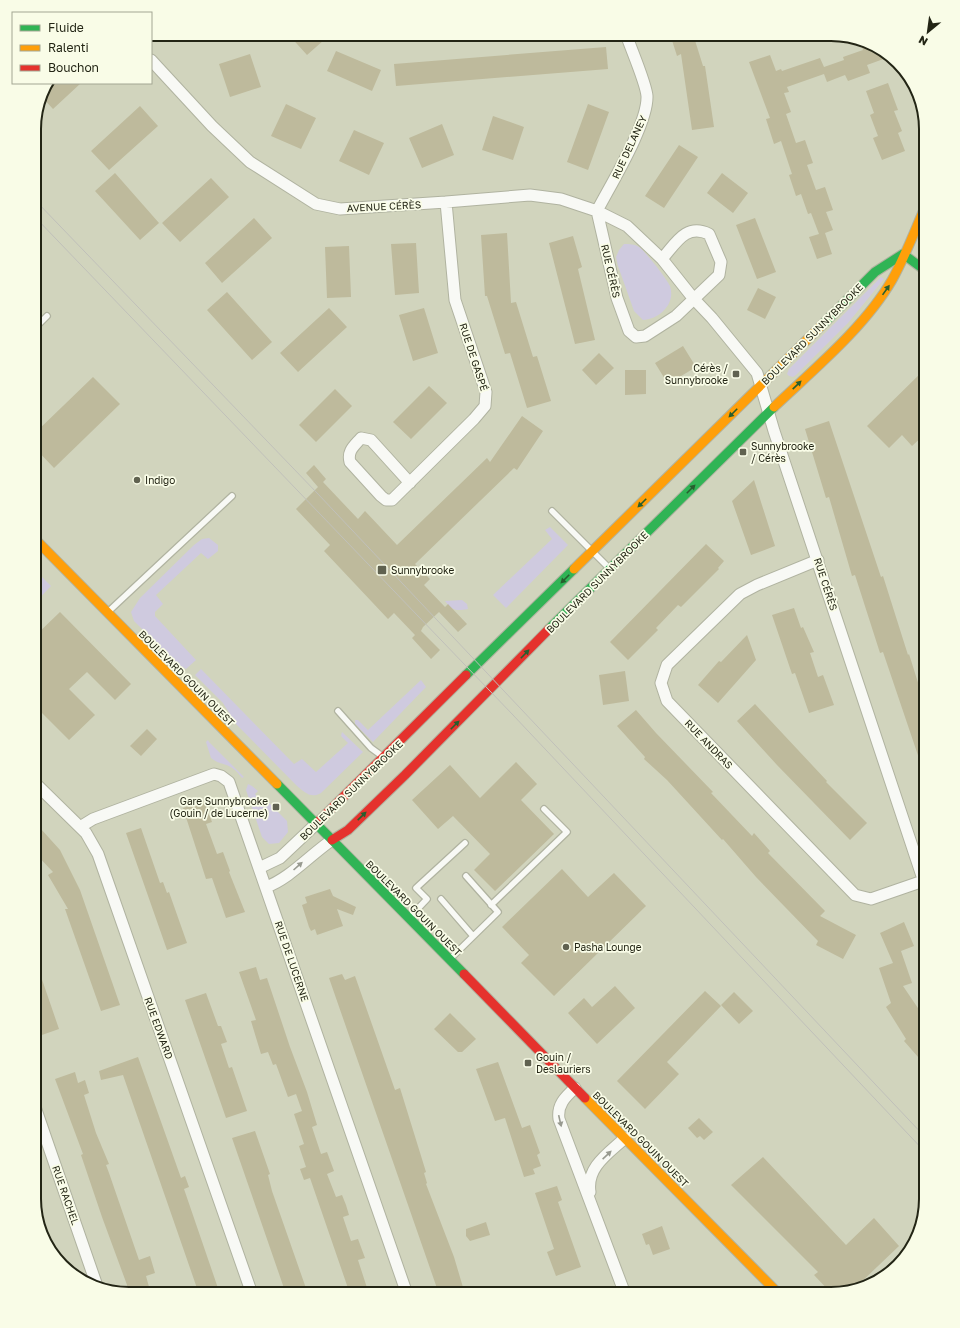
<svg xmlns="http://www.w3.org/2000/svg" width="960" height="1328" font-family="'Golos Text',sans-serif">
  <rect width="100%" height="100%" fill="#d1d4bd"/>
  <path fill="#cfcadf" d="M624 244C630 244 634 244 639 247 645 251 667 279 670 286 676 304 659 319 643 320L634 311 618 266 616 257 619 250Z
    M881 277 884 279 848 323 796 375 793 377 789 376 787 374 789 369Z
    M550 527 568 545 506 608 493 595 552 539 545 530Z
    M209 538 218 545V551L208 559 201 553 156 595 163 604 155 612V616L196 660 186 669 177 664 134 621 131 612 140 598 194 545 202 539Z
    M34 569 51 586 34 604Z
    M462 600 467 604 468 609C456 611 452 611 445 601Z
    M201 669 294 764 302 759 316 772 348 743 341 736 342 732 363 752 321 793C311 799 304 792 296 785L236 724 223 703 195 675Z
    M421 680 426 687 373 742 355 724V720H358L368 730Z
    M208 740 209 742 244 777 242 778C230 761 222 767 211 758L206 742Z
    M248 784 252 786 258 791 255 794 261 801 264 798 287 821 288 832 279 843 269 844 262 837 246 790Z"/>
  <path fill="#beba9c" d="M288 34H318L324 40 307 55Z
    M670 34H693L703 66H705L714 127 692 130 681 54 677 56Z
    M860 41 879 47 889 57 867 65 870 73 848 81 845 75 827 82 824 74 787 87 789 92 784 93 791 112 786 114 796 143 805 140 813 163 807 165 816 190 825 187 833 210 826 212 833 230 825 233 832 254 817 259 809 237 819 234 811 213 808 214 801 194 796 196 789 175 792 174 781 141 774 144 766 119 770 118 749 62 770 55 776 71 781 69 782 71 820 58 824 67 844 60 843 57 863 50Z
    M606 47 608 69 396 86 394 64Z
    M336 51 381 70 372 91 327 71Z
    M250 54 261 87 230 97 219 64Z
    M47 83H81L53 109 41 96Z
    M888 83 898 110 894 111 902 131 898 133 905 151 882 160 873 138 878 136 870 115 874 113 866 91Z
    M286 104 316 118 301 149 271 136Z
    M588 104 609 112 588 170 567 162Z
    M140 106 158 126 109 170 91 151Z
    M493 116 524 127 513 160 482 150Z
    M442 124 454 155 422 168 409 138Z
    M354 130 384 143 369 175 339 161Z
    M679 145 698 157 664 208 645 196Z
    M115 173 159 223 140 240 95 191Z
    M722 173 748 193 733 213 707 193Z
    M211 178 229 197 180 242 162 223Z
    M254 218 272 238 222 283 205 263Z
    M755 218 776 272 757 279 736 225Z
    M507 233 511 303 516 302 533 357 537 356 551 401 527 408 510 353 505 354 487 296H485L481 235Z
    M573 236 582 267 578 269 595 340 575 344 549 243Z
    M416 243 419 293 395 295 391 244Z
    M349 246 351 297 327 298 325 247Z
    M758 288 776 297 765 319 747 310Z
    M227 292 272 342 252 360 207 310Z
    M329 308 347 327 298 372 280 353Z
    M424 308 438 353 413 361 399 315Z
    M683 346 696 367 668 384 655 363Z
    M599 353 614 368 596 385 582 370Z
    M926 368V433L912 446 902 435 889 448 867 426Z
    M625 370H646V394L625 395Z
    M93 377 120 404 54 468 34 447V434Z
    M429 386 447 403 411 439 393 422Z
    M335 389 352 406 316 442 299 425Z
    M522 416 543 431 517 470 514 468 415 564 430 579 424 585 445 607 448 604 467 624 458 632 439 612 423 627 421 631 440 650 431 659 412 638 415 635 394 613 388 619 324 551 330 545 296 509 320 485 318 487 306 473 314 465 326 479 323 482 358 519 365 511 397 545 487 458 490 462Z
    M829 421 881 577 883 576 908 655 909 654 926 708V773H924L883 652 880 653 855 575 852 576 829 497 826 498 805 429Z
    M754 480 775 546 751 555 732 501Z
    M706 544 724 561 718 568 719 569 681 607 678 605 656 628 658 630 628 660 610 642Z
    M794 608 801 628 803 627 814 652 810 653 818 677 823 675 834 705 809 713 795 673 792 674 772 615Z
    M60 612 131 684 115 700 87 672 69 689 95 715 69 740 34 705V637Z
    M747 635 756 660 718 703 698 685 719 661 721 662Z
    M625 671 629 701 603 705 599 675Z
    M755 704 827 781 826 782 867 823 850 840 777 765 737 721Z
    M636 710 656 733 713 792 711 793 752 836 754 833 770 851 768 853 825 911 820 916 856 935 843 959 816 945 818 941 756 877 723 839 722 840 667 780 644 759 645 757 617 726Z
    M147 729 157 739 141 756 130 746Z
    M516 762 537 784 521 800 554 834 495 891 474 870 490 854 453 816 438 829 412 800 450 765 480 798Z
    M204 801 212 822 206 824 217 854 223 852 230 871 229 872 245 912 226 918 212 878 206 879 183 808Z
    M141 828 160 883 163 882 167 893 169 892 187 943 167 950 126 833Z
    M41 829 60 850 80 890 120 1005 101 1011 65 909H68L48 875 53 872 34 852V835Z
    M562 869 588 897 614 873 646 906 554 996 521 963 529 955 502 927Z
    M330 889 333 896 356 907 353 915 337 909 343 926 317 935 315 929 311 931 309 927 302 905 307 903 305 897Z
    M904 922 914 946 901 951 912 983 903 986 922 1014 918 1016 926 1026V1066L904 1041 906 1039 886 1007 891 1003 879 968 893 963 880 933Z
    M34 962H36L59 1029 39 1036 34 1021Z
    M256 967 260 980 267 978 290 1047 307 1092 317 1125 312 1127 321 1154 327 1152 334 1171 327 1174 336 1197 342 1195 346 1205 349 1215 343 1217 351 1241 358 1239 365 1258 358 1260 369 1294H350L310 1178 304 1180 300 1169 306 1167 299 1146 304 1144 294 1114 302 1111 296 1094 288 1097 276 1064 273 1065 268 1052 261 1054 251 1021 256 1020 239 972Z
    M342 974 345 980 355 976 395 1090 400 1088 426 1172 424 1173 427 1183 426 1184 454 1257 465 1294H439L329 978Z
    M615 986 635 1008 597 1044 568 1013 584 998 592 1007Z
    M705 991 721 1006 667 1062 679 1074 645 1109 617 1081Z
    M734 992 753 1011 739 1024 721 1005Z
    M206 993 218 1026H221L227 1042 221 1044 229 1068 232 1067 247 1111 226 1118 185 1000Z
    M450 1013 476 1039 462 1052H458L434 1029Z
    M138 1057 181 1178 185 1176 189 1187 184 1189 220 1294H199L123 1075 101 1080 99 1071Z
    M498 1062 522 1128 530 1125 540 1153 537 1155 541 1166 533 1169 535 1174 524 1177 505 1118 495 1121 476 1069Z
    M75 1072 78 1083 85 1080 89 1093 84 1095 96 1133 109 1164 106 1165 109 1173 139 1260 150 1256 155 1273 146 1276 149 1287 130 1293 102 1217 81 1155 83 1154 55 1079Z
    M699 1118 713 1132 704 1140 700 1136 697 1138 688 1128Z
    M255 1131 270 1174 268 1175 272 1191 308 1294H286L232 1138Z
    M763 1157 846 1245 874 1218 899 1246 856 1287 832 1294 814 1275 818 1272 731 1185Z
    M557 1186 562 1200 558 1202 581 1267 556 1276 547 1252 554 1249 535 1193Z
    M486 1222 490 1235 470 1241 466 1236V1229Z
    M662 1226 670 1249 653 1255 649 1244 646 1245 642 1234Z"/>
  <g fill="none" stroke-linecap="round" stroke-linejoin="round">
    <defs>
      <path id="lane" d="M34 329 47 316
        M552 511 608 567
        M109 611 232 496
        M338 711 371 748 382 756
        M441 899 473 936
        M491 905 567 832 544 809
        M410 917 427 899 416 888 465 843
        M450 959 498 912 466 876"/>
      <path id="street" d="M151 60 212 126 250 162 316 204 340 209 446 202 530 195 561 199 597 211 627 226 662 259 693 298 712 318 757 373 774 431 926 888
        M597 211 617 298 629 331 636 337 645 336 676 316 719 275 721 262 709 234C686 223 676 243 662 259
        M597 211C611 184 648 124 647 96 646 83 631 49 626 34
        M410 483 371 440 361 438C354 446 347 451 350 462L381 496 386 500H392L474 419 485 406 486 392 455 300 446 202
        M818 560 757 585 740 594 667 665 661 683 667 701 855 895 871 899 926 880
        M34 782 86 833 98 854 252 1294
        M80 827 93 819 214 774 221 776 229 782 407 1294
        M259 868 280 858 316 824
        M266 887C289 879 310 855 332 840
        M575 1088C565 1097 557 1105 559 1119L625 1294
        M34 1104 97 1286
        M590 1192C586 1167 609 1153 625 1138"/>
      <path id="fast" d="M903 254 926 271
        M822 325 875 272 903 254
        M549 629 774 407
        M466 675 574 569
        M277 784 464 974"/>
      <path id="slow" d="M774 407C813 370 865 327 892 280 905 257 915 230 926 205
        M34 538 277 784
        M574 569 822 325
        M585 1098 779 1294"/>
      <path id="jam" d="M316 824 466 675
        M332 840 348 830 405 775 549 629
        M464 974 585 1098"/>
    </defs>
    <use href="#lane" stroke="#b0b3a0" stroke-width="8"/>
    <use href="#street" stroke="#b0b3a0" stroke-width="13"/>
    <use href="#fast" stroke="#b0b3a0" stroke-width="11"/>
    <use href="#slow" stroke="#b0b3a0" stroke-width="11"/>
    <use href="#jam" stroke="#b0b3a0" stroke-width="11"/>
    <use href="#lane" stroke="#f8f9f5" stroke-width="5.5"/>
    <use href="#street" stroke="#f8f9f5" stroke-width="11"/>
    <use href="#fast" stroke="#30b455" stroke-width="9"/>
    <use href="#slow" stroke="#ff9f0a" stroke-width="9"/>
    <use href="#jam" stroke="#e5322d" stroke-width="9"/>
    <path stroke="#c0c0ba" stroke-width="1" d="M34 199 318 494 926 1138
      M34 216 513 715 926 1153"/>
  </g>
  <defs><path id="oneway-solid" d="M-6-.8H1V-3.2L6.5 0L1 3.2V.8H-6Z"/></defs>
  <g fill="#285e2f">
    <use href="#oneway-solid" transform="translate(886 290) rotate(-55)"/>
    <use href="#oneway-solid" transform="translate(797 385) rotate(-44)"/>
    <use href="#oneway-solid" transform="translate(733 413) rotate(135)"/>
    <use href="#oneway-solid" transform="translate(691 489) rotate(-45)"/>
    <use href="#oneway-solid" transform="translate(642 503) rotate(135)"/>
    <use href="#oneway-solid" transform="translate(565 579) rotate(135)"/>
    <use href="#oneway-solid" transform="translate(525 654) rotate(-46)"/>
    <use href="#oneway-solid" transform="translate(455 725) rotate(-45)"/>
    <use href="#oneway-solid" transform="translate(362 816) rotate(-44)"/>
  </g>
  <g fill="#989a90">
    <use href="#oneway-solid" transform="translate(298 866) rotate(-42)"/>
    <use href="#oneway-solid" transform="translate(560 1121) rotate(77)"/>
    <use href="#oneway-solid" transform="translate(607 1155) rotate(-43)"/>
  </g>
  <g fill="#606250" stroke="#f9fce7" stroke-width="1.5">
    <rect x="732" y="370" width="8" height="8" rx="2"/>
    <rect x="739" y="448" width="8" height="8" rx="2"/>
    <circle cx="137" cy="480" r="4"/>
    <rect x="377" y="565" width="10" height="10" rx="2"/>
    <rect x="272" y="803" width="8" height="8" rx="2"/>
    <circle cx="566" cy="947" r="4"/>
    <rect x="524" y="1059" width="8" height="8" rx="2"/>
  </g>
  <g text-anchor="middle" stroke-width="3.5" stroke-linejoin="round" paint-order="stroke">
    <g font-size="10" fill="#232515" stroke="#f9fce7">
      <text transform="translate(629 147) rotate(-65)" y="4">RUE DELANEY</text>
      <text transform="translate(384 206) rotate(-3)" y="4">AVENUE CÉRÈS</text>
      <text transform="translate(611 271) rotate(77)" y="4">RUE CÉRÈS</text>
      <text transform="translate(812 334) rotate(-45)" y="4">BOULEVARD SUNNYBROOKE</text>
      <text transform="translate(474 357) rotate(72)" y="4">RUE DE GASPÉ</text>
      <text transform="translate(597 582) rotate(-45)" y="4">BOULEVARD SUNNYBROOKE</text>
      <text transform="translate(826 584) rotate(72)" y="4">RUE CÉRÈS</text>
      <text transform="translate(187 678) rotate(45)" y="4">BOULEVARD GOUIN OUEST</text>
      <text transform="translate(709 744) rotate(46)" y="4">RUE ANDRAS</text>
      <text transform="translate(351 790) rotate(-44)" y="4">BOULEVARD SUNNYBROOKE</text>
      <text transform="translate(414 908) rotate(45)" y="4">BOULEVARD GOUIN OUEST</text>
      <text transform="translate(292 961) rotate(71)" y="4">RUE DE LUCERNE</text>
      <text transform="translate(159 1028) rotate(70)" y="4">RUE EDWARD</text>
      <text transform="translate(641 1139) rotate(45)" y="4">BOULEVARD GOUIN OUEST</text>
      <text transform="translate(66 1195) rotate(71)" y="4">RUE RACHEL</text>
    </g>
    <g font-size="10" fill="#232515" stroke="#f9fce7" text-anchor="start">
      <text x="728" y="372" text-anchor="end">Cérès /<tspan x="728" dy="12">Sunnybrooke</tspan></text>
      <text x="751" y="450">Sunnybrooke<tspan x="751" dy="12">/ Cérès</tspan></text>
      <text x="145" y="484">Indigo</text>
      <text x="391" y="574">Sunnybrooke</text>
      <text x="268" y="805" text-anchor="end">Gare Sunnybrooke<tspan x="268" dy="12">(Gouin / de Lucerne)</tspan></text>
      <text x="574" y="951">Pasha Lounge</text>
      <text x="536" y="1061">Gouin /<tspan x="536" dy="12">Deslauriers</tspan></text>
    </g>
  </g>
  <path d="M0 0H960V1328H0ZM129 41H831A88 88 0 0 1 919 129V1199A88 88 0 0 1 831 1287H129A88 88 0 0 1 41 1199V129A88 88 0 0 1 129 41Z" fill="#f9fce7" fill-rule="evenodd"/>
  <path fill="none" stroke="#232515" stroke-width="2" d="M129 41H831A88 88 0 0 1 919 129V1199A88 88 0 0 1 831 1287H129A88 88 0 0 1 41 1199V129A88 88 0 0 1 129 41Z"/>
  <rect x="12" y="12" width="140" height="72" fill="#f9fce7" stroke="#a3a693"/>
  <rect x="20" y="25" width="20" height="6" fill="#30b455" stroke="#a3a693"/>
  <text x="48" y="32" font-size="12" fill="#232515">Fluide</text>
  <rect x="20" y="45" width="20" height="6" fill="#ff9f0a" stroke="#a3a693"/>
  <text x="48" y="52" font-size="12" fill="#232515">Ralenti</text>
  <rect x="20" y="65" width="20" height="6" fill="#e5322d" stroke="#a3a693"/>
  <text x="48" y="72" font-size="12" fill="#232515">Bouchon</text>
  <g transform="translate(928 32) rotate(209)" stroke="#f9fce7" stroke-width="3" paint-order="stroke">
  <path d="M0-3L7 15L0 10L-7 15Z" fill="#232515"/>
  <text y="-6" font-size="11" font-weight="bold" text-anchor="middle" fill="#232515">N</text>
  </g>
</svg>
